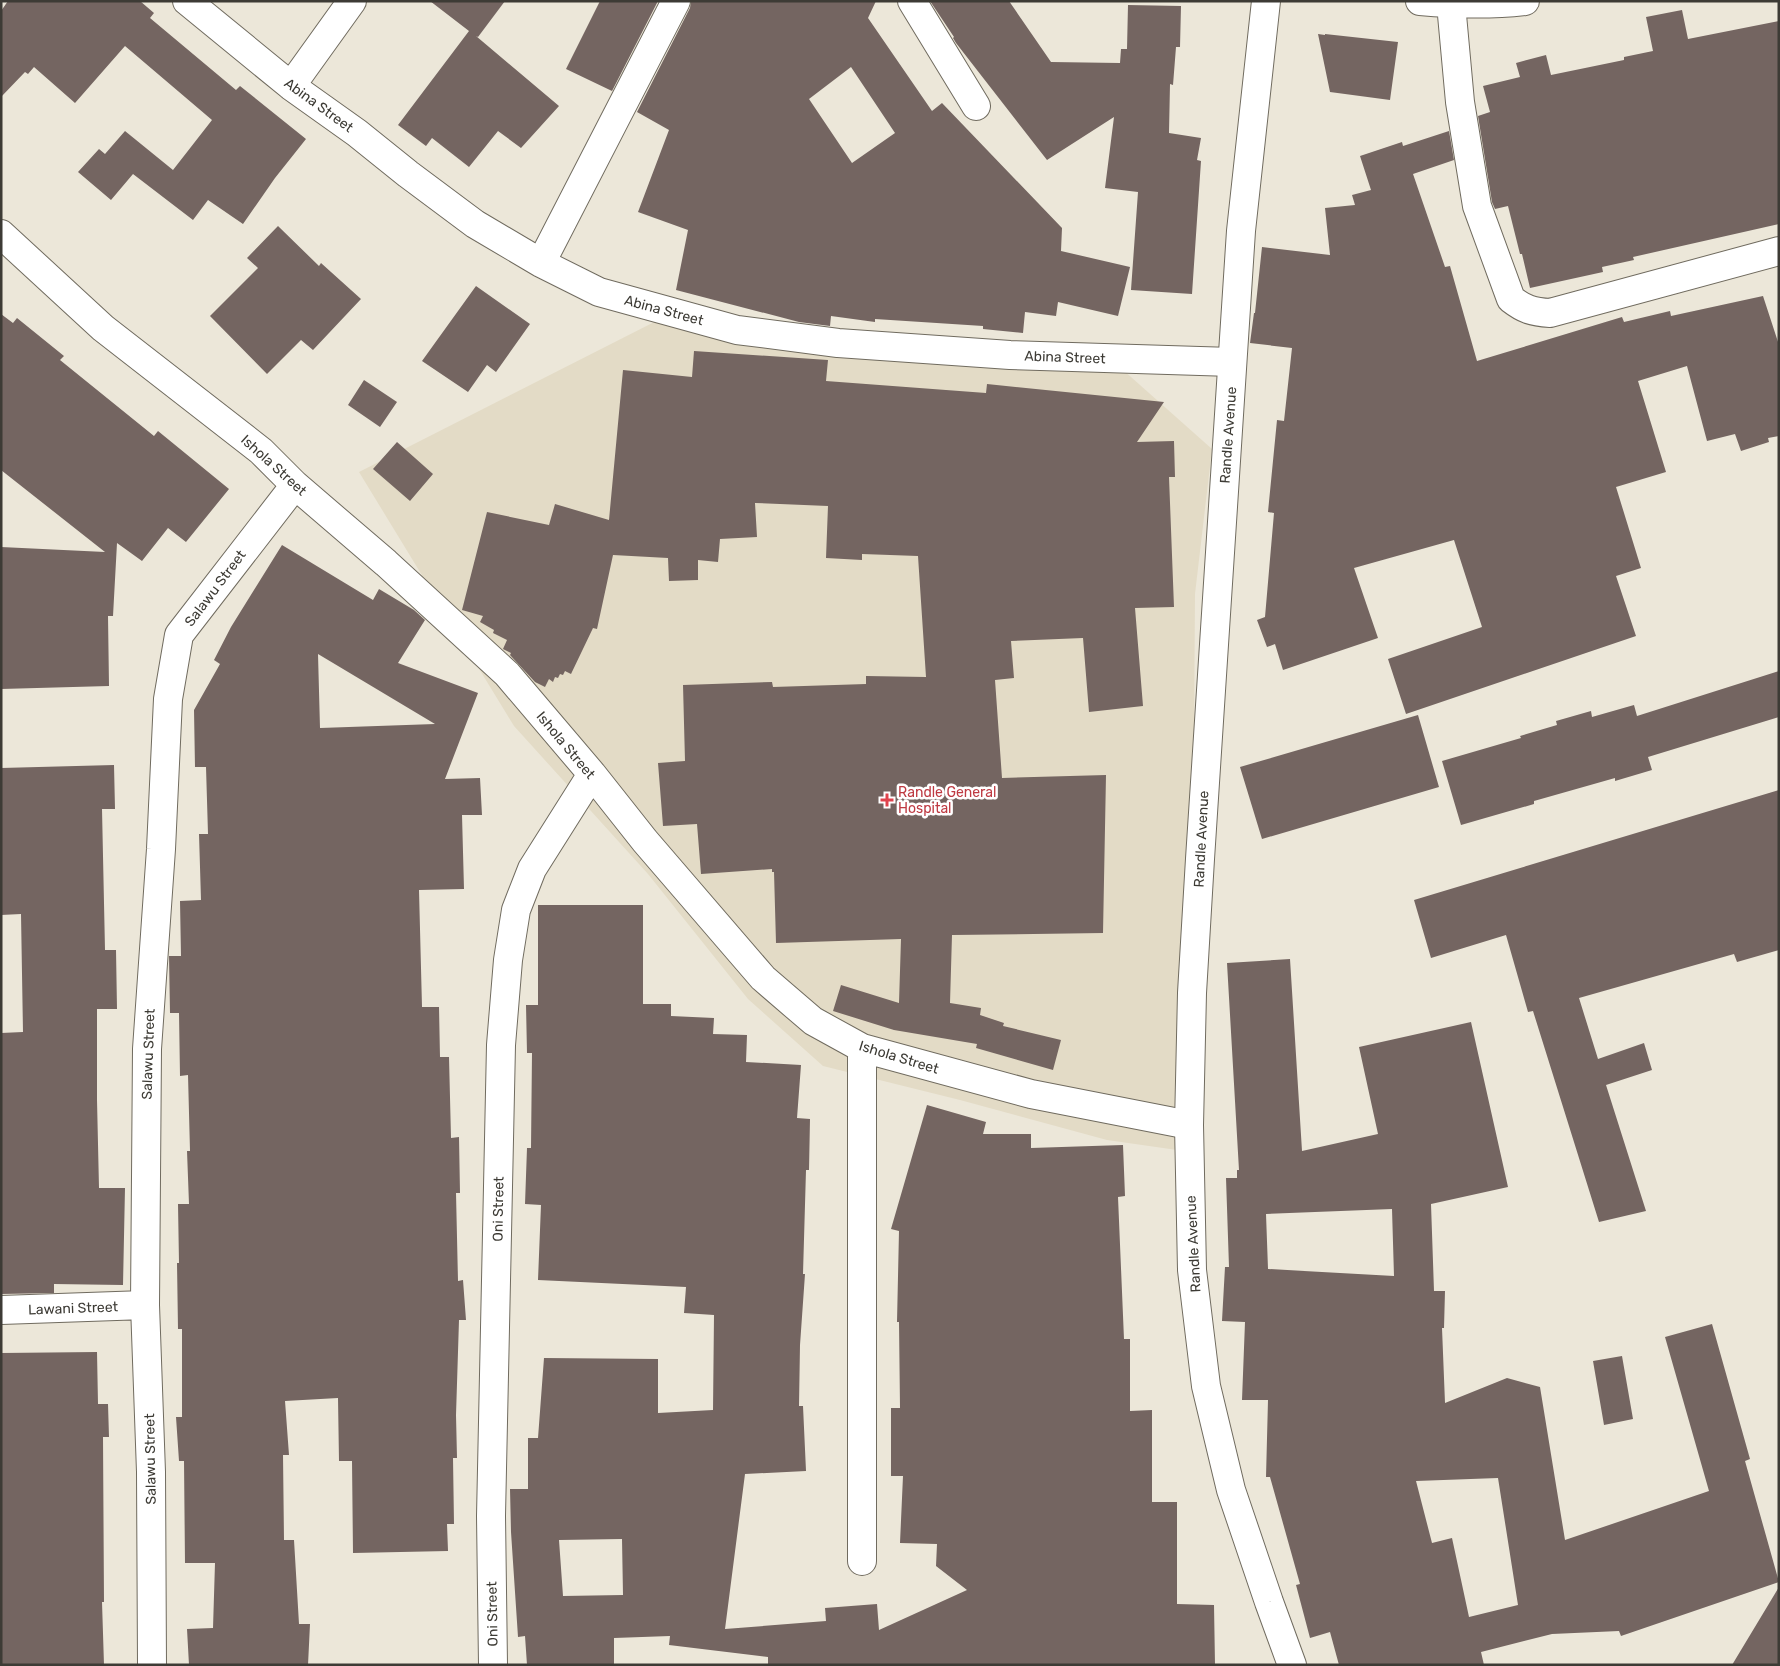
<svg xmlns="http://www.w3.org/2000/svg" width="1780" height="1666" font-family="Rubik,sans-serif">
  <rect width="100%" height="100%" fill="#ece7d9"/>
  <path fill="#e3dbc6" d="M672 313 1104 353 1212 449 1195 594 1191 1152 1107 1140 960 1100 823 1066 748 999 648 874 514 726 359 472Z"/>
  <path fill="#746561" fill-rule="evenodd" d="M8 1H140L154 13 150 18 236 90 240 86 306 139 275 178 243 224 208 200 193 220 133 174 111 200 78 172 99 149 105 154 125 131 173 170 212 120 125 46 75 103 34 67 28 74 25 72 1 97V11Z
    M430 1H505L478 37 476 36 559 106 521 148 498 131 469 167 432 138 426 146 398 125 469 31Z
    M600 1H658L612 91 566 69Z
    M691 1H876L868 18 932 111 942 103 1062 228 1061 251 1130 267 1118 316 1058 302 1056 316 1025 312 1023 333 983 329V326L875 319V322L831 316 830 326 799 322 676 290 688 230 638 212 669 130 637 112 690 8ZM851 67 895 133 852 163 809 99Z
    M930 1H1009L1051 62 1120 63 1121 49H1127L1128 5 1181 6 1180 47H1176L1173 85 1170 84 1169 133 1201 138 1197 160 1201 161 1192 294 1131 290 1138 192 1105 188 1114 117 1047 160 956 43 953 38 954 37Z
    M1682 10 1688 39 1779 21V224L1633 257 1634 260 1602 267 1603 272 1530 288 1522 254H1520L1508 206 1495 209 1492 202 1478 116 1490 112 1483 86 1520 77 1516 63 1546 55 1551 75 1624 60V57L1653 51 1646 17Z
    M1318 34 1325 35V34L1398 42 1390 100 1330 92Z
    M1449 131 1454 160 1413 174 1445 267 1450 266 1477 361 1622 317 1624 322 1670 311 1671 316 1763 296 1779 345V436L1768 438 1769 442 1741 451 1735 434 1707 441 1687 366 1638 381 1666 472 1616 487 1641 568 1616 576 1636 636 1406 714 1388 659 1482 627 1454 540 1354 568 1378 638 1283 670 1275 644 1267 647 1257 620 1265 617 1274 513 1268 512 1277 420 1284 421 1292 348 1250 343 1254 313H1255L1262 247 1330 255 1325 208 1355 205 1352 195 1371 190 1360 156 1402 142 1403 146Z
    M278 226 319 266 321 263 361 299 313 350 301 340 267 374 210 316 258 268 247 258Z
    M476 286 530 324 496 372 487 365 468 392 422 361Z
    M1 314 13 323 17 318 64 356 60 360 154 436 158 431 229 489 186 542 168 528 142 561 117 543 113 616H108L109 686 1 689V547L105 552 1 470Z
    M694 351 828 360 826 381 986 393 987 384 1164 402 1137 442 1174 441 1175 477H1169L1174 607 1135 608 1143 706 1089 712 1083 638 1011 641 1014 678 995 680 1002 778 1106 775 1103 933 952 935 950 1003 981 1008 980 1015 1004 1023 1003 1026 1061 1040 1053 1070 976 1048 977 1044 894 1030 833 1011 841 985 899 1003 901 939 776 943 774 872H772V869L701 874 697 824 663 826 658 763 685 761 683 685 772 682 773 687 866 684V676L926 677 918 556 862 554V560L826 558 828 506 755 503 757 537 720 539 718 562 698 560V580L669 581 668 558 613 555 597 629 593 628 571 674 565 671 563 675 560 674 558 678 555 677 553 682 549 679 545 687 535 682 510 655 511 653 503 649 507 640 493 633 494 630 480 622 483 616 462 610 487 512 549 525 555 504 609 520 623 370 692 377Z
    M364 380 397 402 380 427 348 405Z
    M397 442 433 474 410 501 373 469Z
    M282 545 373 600 379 589 414 610 425 620 398 663 478 693 445 779 480 778 482 815H462L464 889 419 890 422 1007H439L440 1057H449L451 1138 459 1137 460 1193H456L458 1281 463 1280 466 1320H459L456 1415 457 1458H453L454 1524H447L448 1551 353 1553 352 1461H339L338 1398 285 1401 289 1455H283L284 1540H294L299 1624H310L308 1665H189L187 1629 213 1628 215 1563H185L184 1461H179L176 1417H182V1329H178L177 1263H179L178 1204H189L187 1151H190L188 1075 180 1076 179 1013H170L169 956H181L180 901 201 900 199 834H208L206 767H195L194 710 220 664 214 660 231 627ZM318 654 435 724 320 728Z
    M1779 671V717L1648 757 1652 770 1615 781V778L1534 801V804L1461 825 1442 761 1521 738 1520 736 1557 725 1556 721 1591 711 1592 717 1634 705 1637 716Z
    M1418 715 1439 787 1262 839 1240 767Z
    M114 765 115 809H102L105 950H116L117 1009H97V1100L99 1188H125L123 1285 54 1284V1293L1 1294V1033L23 1032 21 914 1 915V768Z
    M1779 790V950L1737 962 1734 954 1579 998 1598 1059 1644 1043 1652 1070 1606 1085 1646 1211 1599 1222 1533 1011 1528 1012 1506 935 1431 958 1414 900Z
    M538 905H643V1004H671V1016L714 1018 713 1034 747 1035 746 1062 801 1065 797 1118 810 1119 809 1170H806L803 1274H805L800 1345 799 1406H803L806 1471 745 1474 725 1629 826 1621 825 1608 877 1604 879 1630 967 1590 936 1566 937 1544 900 1543 903 1476H891V1408H900L899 1322H897L899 1231 891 1229 927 1105 986 1122 983 1134H1031V1148L1123 1145 1125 1196 1118 1197 1124 1339H1130V1411L1152 1410V1502H1177V1604L1214 1605 1215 1665H768V1657L669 1645 670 1636 614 1638V1665H527L525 1636 518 1637 511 1532 510 1489H528V1438H538L544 1358 658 1359V1413L713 1410 714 1315 684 1313 686 1287 538 1280 541 1205 525 1204 527 1148H531L532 1053H527L526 1005H538ZM622 1539 623 1595 563 1596 559 1540Z
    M1290 959 1302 1151 1378 1134 1359 1047 1471 1022 1508 1187 1431 1204 1434 1291H1445L1444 1328H1442L1445 1403 1507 1378 1540 1387 1565 1540 1709 1491 1665 1337 1712 1324 1750 1459 1745 1461 1779 1582 1621 1636 1619 1631 1552 1634 1481 1652 1484 1665H1339L1330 1632 1310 1638 1296 1585 1300 1584 1270 1477H1266L1268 1400H1242L1245 1322 1222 1321 1225 1267H1229L1226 1178H1237V1170H1239L1227 963ZM1392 1209 1394 1276 1268 1269 1266 1214ZM1498 1478 1518 1605 1469 1617 1452 1538 1432 1543 1416 1481Z
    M97 1352 98 1404H108L109 1437H103L104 1602H102L104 1665H1V1353Z
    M1622 1356 1633 1419 1604 1425 1593 1361Z
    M1779 1587V1665H1732Z"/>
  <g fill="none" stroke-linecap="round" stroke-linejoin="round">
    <defs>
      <path id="minor" d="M187 1 291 86 357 133 408 174 475 224 541 263 599 292 737 330 838 343 1010 355 1232 362
        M912 1 976 106
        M1420 1C1455 4 1490 5 1525 1
        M1451 4 1460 102 1477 206 1511 299C1524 309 1532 312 1550 313L1779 251
        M291 86 352 1
        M1 234 103 328 261 451 295 485 386 563 507 674 592 774 645 841 763 978 813 1021 862 1048 1031 1094 1189 1125
        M541 263 676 1
        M1 1310 145 1305
        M862 1561V1048
        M152 1665 151 1472 145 1305 147 1049 161 849 168 699 179 635 295 485
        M493 1665 491 1516 501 1045 508 960 516 910 532 869 592 774"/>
      <path id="tertiary" d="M1266 1 1241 231 1200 859 1192 993 1189 1125 1192 1270 1206 1386 1231 1490 1269 1602 1292 1665"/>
    </defs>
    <use href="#minor" stroke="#706b5f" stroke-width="30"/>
    <use href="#tertiary" stroke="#706b5f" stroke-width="30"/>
    <use href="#minor" stroke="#fff" stroke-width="28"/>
    <use href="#tertiary" stroke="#fff" stroke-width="28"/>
  </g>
  <path fill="#e0444e" stroke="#fff" stroke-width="2" d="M884.5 792.5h5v5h5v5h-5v5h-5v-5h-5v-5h5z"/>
  <g text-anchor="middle" stroke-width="5" stroke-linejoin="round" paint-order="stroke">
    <g font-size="14" fill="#3d3b35" stroke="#fff">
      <text transform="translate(319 105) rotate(36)" y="5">Abina Street</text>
      <text transform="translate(664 310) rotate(15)" y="5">Abina Street</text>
      <text transform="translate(1065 357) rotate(2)" y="5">Abina Street</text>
      <text transform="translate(1228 435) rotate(-86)" y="5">Randle Avenue</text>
      <text transform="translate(274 465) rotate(42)" y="5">Ishola Street</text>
      <text transform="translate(215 588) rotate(-53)" y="5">Salawu Street</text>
      <text transform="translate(566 745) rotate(50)" y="5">Ishola Street</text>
      <text transform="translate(1201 839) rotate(-87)" y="5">Randle Avenue</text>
      <text transform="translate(148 1054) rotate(-88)" y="5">Salawu Street</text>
      <text transform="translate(899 1057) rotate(17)" y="5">Ishola Street</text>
      <text transform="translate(498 1209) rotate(-89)" y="5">Oni Street</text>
      <text transform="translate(1193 1244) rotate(-93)" y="5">Randle Avenue</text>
      <text transform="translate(73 1308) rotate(-2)" y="5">Lawani Street</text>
      <text transform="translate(150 1459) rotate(-91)" y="5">Salawu Street</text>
      <text transform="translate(492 1614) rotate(-91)" y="5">Oni Street</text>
    </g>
    <g font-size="14" fill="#be3a42" stroke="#fff" text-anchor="start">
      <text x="898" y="797">Randle General<tspan x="898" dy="16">Hospital</tspan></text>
    </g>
  </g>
  <rect width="1780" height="1666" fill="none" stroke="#3d3b35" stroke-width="5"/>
</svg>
